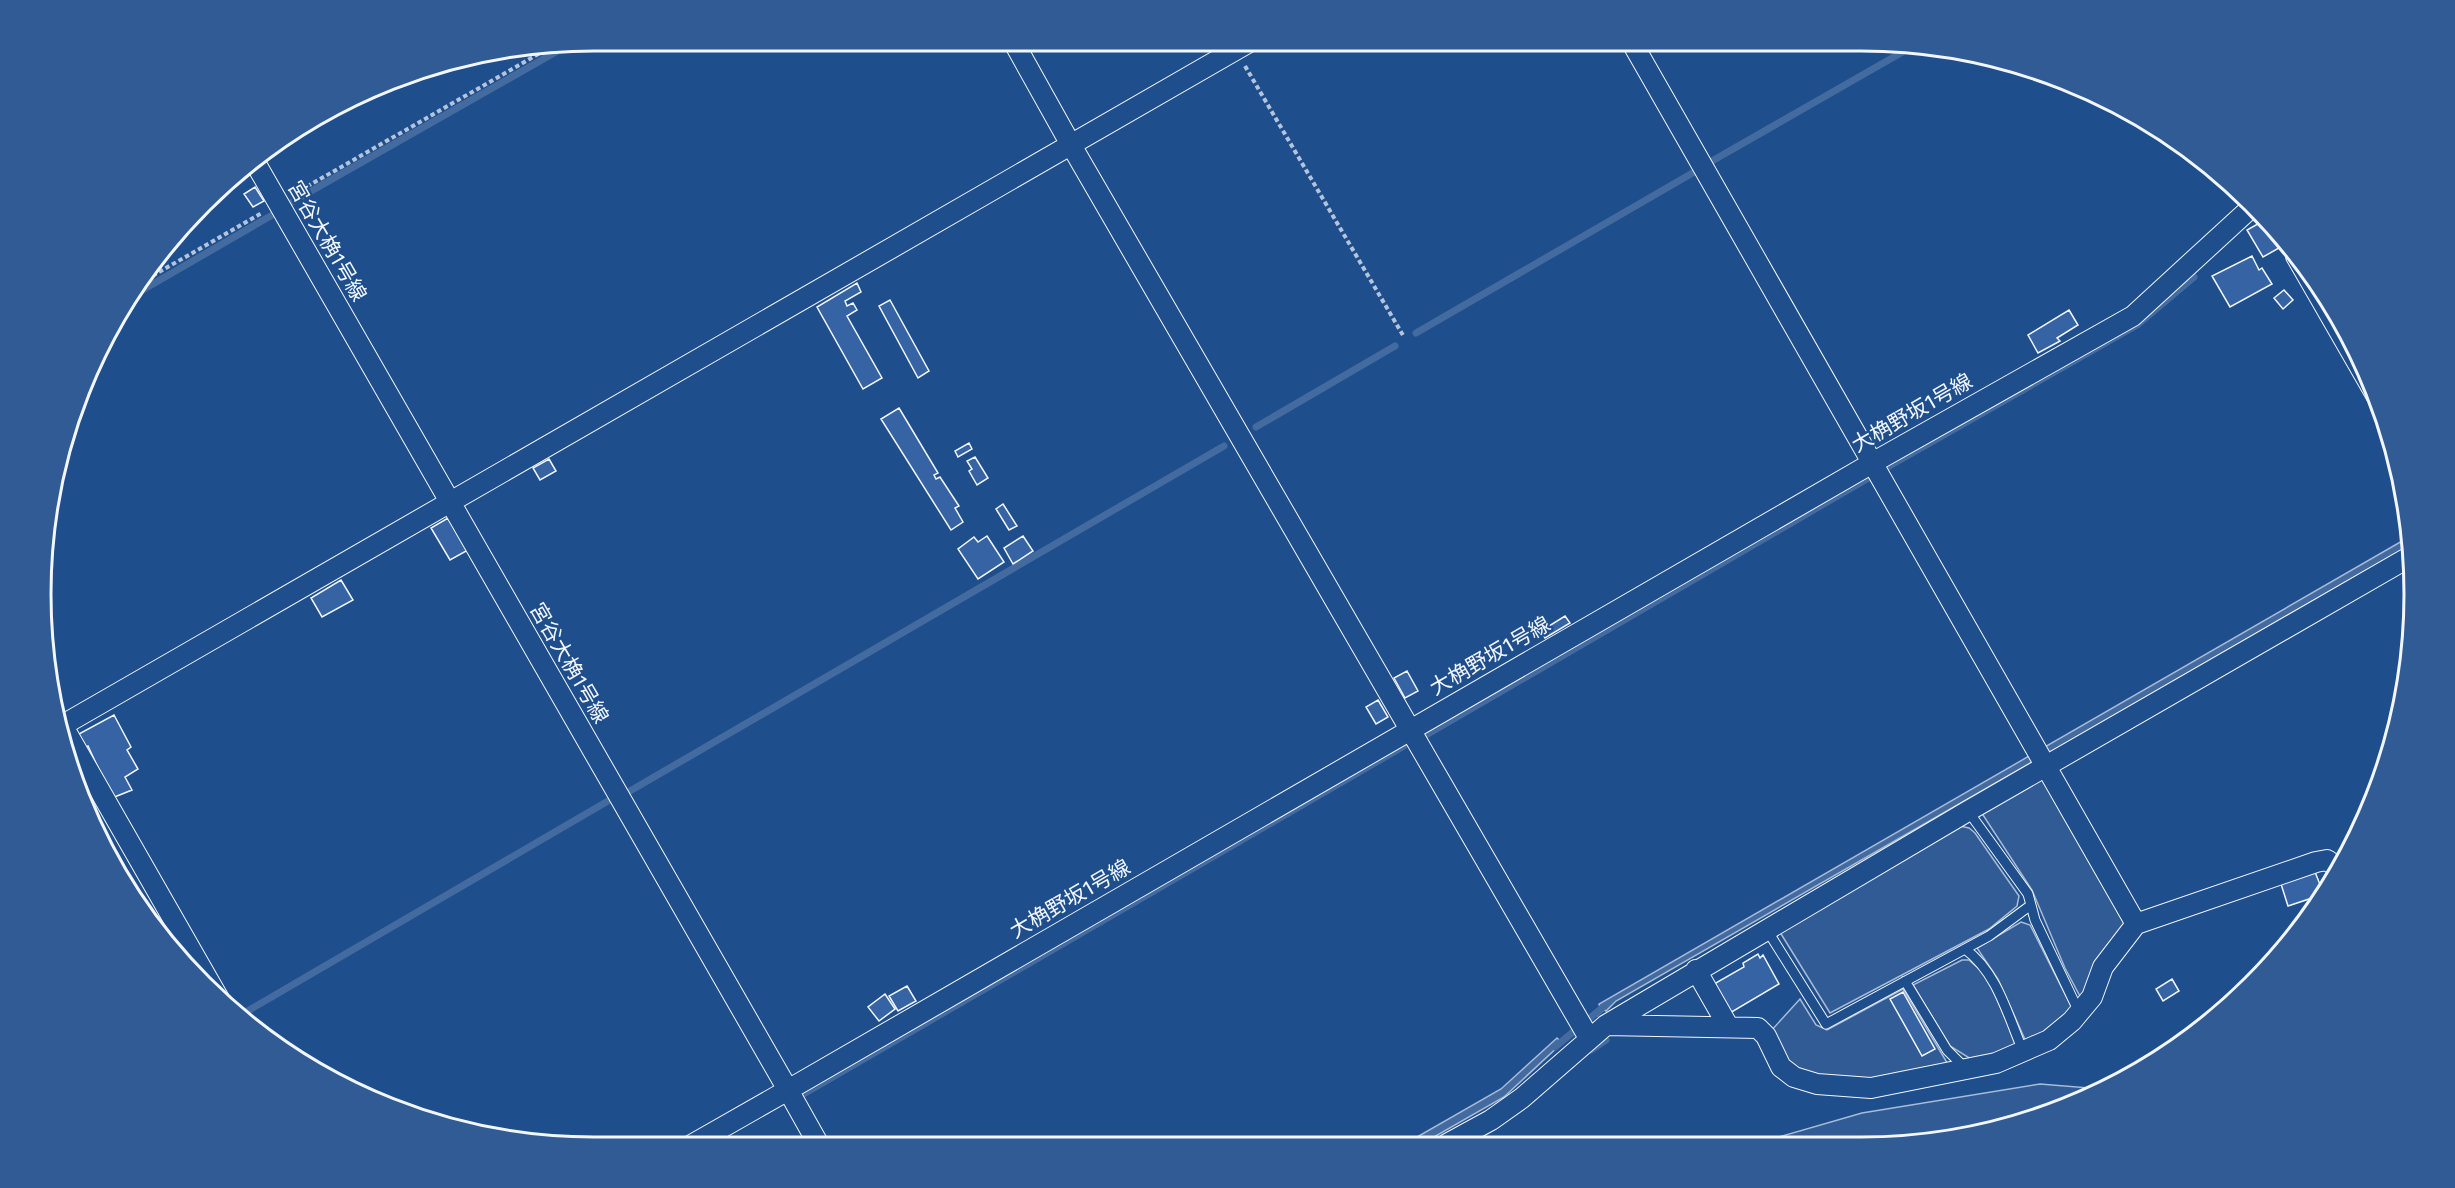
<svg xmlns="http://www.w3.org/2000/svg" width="2455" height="1188" font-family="'Fira Sans','Noto Sans JP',sans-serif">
  <rect width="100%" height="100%" fill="#1f4e8c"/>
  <path fill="#305b95" stroke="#a8bbd7" stroke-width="1.5" d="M2040 777H2047L2128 923 2082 1000 2065 968 2032 890 1983 815V809Z
    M1955 825 1969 828 1975 833 2019 896 2017 906 1989 929 1830 1013 1778 929Z
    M2021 922 2030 925 2073 1010 2027 1044 1998 979 1977 948Z
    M1962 960H1969L1987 976 2018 1048 1974 1061 1950 1046 1913 985Z
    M1903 989 1949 1066 1875 1081 1821 1079 1786 1064 1770 1032 1800 999 1816 1025 1827 1030Z
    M2040 1084 2102 1089 2073 1105 1934 1143H1758L1862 1113Z"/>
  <path fill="#446ba0" stroke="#a8bbd7" stroke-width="1.5" d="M2409 537 2410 545 1616 1001 1606 1011 1604 1010 1597 1016 1594 1013 1600 1007 1599 1004Z
    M1557 1038 1562 1043 1504 1097 1420 1145H1403L1501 1089Z"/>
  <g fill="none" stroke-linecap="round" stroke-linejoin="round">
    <path stroke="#446ba0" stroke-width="7" d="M1712 161 1913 46
      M292 202 568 45
      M127 299 274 214
      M1416 333 1696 171
      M1256 427 1395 346
      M1884 469 2137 325 2194 277
      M1426 735 1872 476
      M630 791 1224 446
      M239 1016 608 801
      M1555 1047 1602 1008
      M1591 1050 1606 1040
      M800 1096 1404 746"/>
  </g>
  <path fill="#3563a3" stroke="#f2f6ff" stroke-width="1.5" d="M255 187 264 201 253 207 244 194Z
    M2263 221 2279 248 2263 257 2247 230Z
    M2252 256 2259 270 2262 268 2272 284 2230 307 2212 276Z
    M857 283 861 292 845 301 847 306 853 303 857 310 847 316 882 378 863 389 817 307Z
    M2284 290 2293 300 2283 309 2274 298Z
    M890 300 929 371 918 378 879 306Z
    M2069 310 2078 325 2057 338 2060 341 2038 353 2028 335Z
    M899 408 938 473 934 475 936 479 940 477 959 506 955 508 963 522 951 530 881 419Z
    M969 443 972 449 958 457 955 451Z
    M975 457 988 478 977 485 969 471 972 469 967 461Z
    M549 459 556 471 540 480 533 468Z
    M1003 504 1017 526 1009 530 996 509Z
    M448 518 468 550 450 560 431 528Z
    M987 536 1004 562 978 579 958 549 974 537 978 542Z
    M1023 536 1033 551 1013 564 1004 548Z
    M341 580 353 600 322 617 311 598Z
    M1565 616 1570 623 1545 638 1541 631Z
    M1407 671 1418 691 1405 698 1394 678Z
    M1378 700 1388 717 1376 724 1366 707Z
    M114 715 131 747 127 750 138 769 125 777 132 790 112 798 88 746 84 748 77 735Z
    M2315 872 2323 892 2321 895 2288 906 2281 884Z
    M1758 954 1760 958 1763 955 1779 984 1730 1013 1714 984 1744 967 1743 963Z
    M2172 979 2179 991 2163 1001 2156 989Z
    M907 986 916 1001 898 1011 889 996Z
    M1903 992 1935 1049 1922 1056 1890 999Z
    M885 994 895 1009 879 1021 868 1007Z"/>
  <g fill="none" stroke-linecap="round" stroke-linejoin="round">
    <defs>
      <path id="service" d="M1968 811 2028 894 2035 920 2079 1012
        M1767 930 1826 1024 1989 936 2031 905
        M1965 949C1997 972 2008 1016 2023 1051
        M1905 981 1947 1050 1965 1068"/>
      <path id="minor" d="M1013 41 1071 145 1589 1038
        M1631 41 2136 924
        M253 159 788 1090 688 1147
        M2296 256 2376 395
        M63 725 1251 41
        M64 728 219 999
        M1696 970 1728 1026
        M1606 1025 1758 1028 1766 1036 1781 1067 1794 1077 1817 1084 1871 1088 1996 1063 2049 1040 2072 1021 2092 997 2103 967 2136 924 2316 862 2327 860 2337 867
        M1447 1144 1491 1120 1522 1098 1606 1025 1968 811 2411 556
        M820 1147 788 1090 1874 462 2133 316 2254 205"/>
    </defs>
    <use href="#service" stroke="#f2f6ff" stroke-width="11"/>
    <use href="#minor" stroke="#f2f6ff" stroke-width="22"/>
    <path stroke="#b3c4dc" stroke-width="4" stroke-dasharray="4.5 3" stroke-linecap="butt" d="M1245 66 1404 337
      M294 194 549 48
      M133 287 262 213"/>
    <use href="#service" stroke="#1f4e8c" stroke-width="9"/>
    <use href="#minor" stroke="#1f4e8c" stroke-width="20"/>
  </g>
  <g text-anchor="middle" stroke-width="4.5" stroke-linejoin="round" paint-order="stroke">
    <g font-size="21" fill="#f2f6ff" stroke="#1f4e8c">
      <text transform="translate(327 241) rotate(60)" y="7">宮谷大桷1号線</text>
      <text transform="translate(1912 413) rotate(-30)" y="7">大桷野坂1号線</text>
      <text transform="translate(1490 656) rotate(-30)" y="7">大桷野坂1号線</text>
      <text transform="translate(569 663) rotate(60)" y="7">宮谷大桷1号線</text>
      <text transform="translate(1070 899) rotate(-30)" y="7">大桷野坂1号線</text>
    </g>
  </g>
  <path d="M0 0H2455V1188H0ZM594 51H1861A543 543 0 0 1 2404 594V594A543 543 0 0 1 1861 1137H594A543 543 0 0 1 51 594V594A543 543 0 0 1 594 51Z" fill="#305b95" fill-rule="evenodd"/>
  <path fill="none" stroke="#f2f6ff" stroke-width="3" d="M594 51H1861A543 543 0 0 1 2404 594V594A543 543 0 0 1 1861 1137H594A543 543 0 0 1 51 594V594A543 543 0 0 1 594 51Z"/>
</svg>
